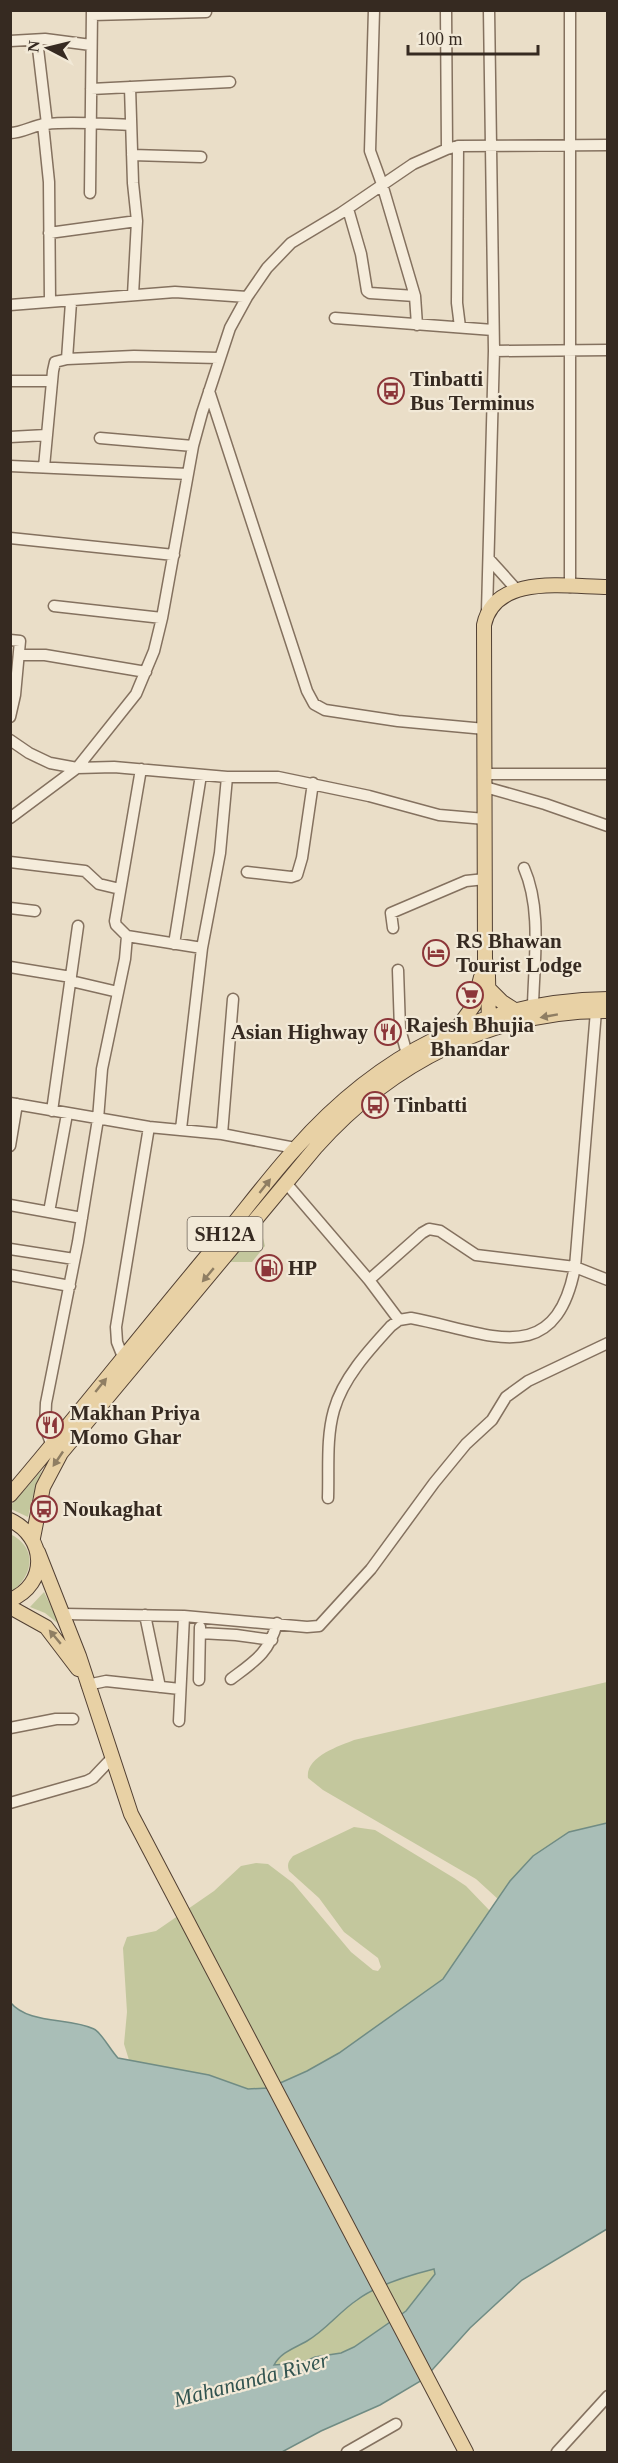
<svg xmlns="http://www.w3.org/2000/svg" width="618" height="2463" font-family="'Times New Roman',serif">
  <rect width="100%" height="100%" fill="#eadec8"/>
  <path fill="#c3c79d" d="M260 1226 265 1246 252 1262H230Z
    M42 1470 33 1496 28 1517 11 1509V1505Z
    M10 1534C39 1548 33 1577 10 1593Z
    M44 1592 60 1625 45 1613 30 1607Z
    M607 1682V1823L569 1832 510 1881 499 1900 476 1879 323 1790 308 1778C305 1757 339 1746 354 1740Z
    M354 1827 375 1830 454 1878 466 1886 491 1912 443 1979 339 2053 307 2071 269 2088 248 2089 209 2075 129 2060 124 2044 127 2012 123 1948 127 1937 156 1931 214 1891 241 1866 256 1863 268 1864 293 1883 351 1952 373 1970 378 1971 381 1967 378 1958 344 1932 319 1898 289 1871C287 1864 288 1862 293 1856Z
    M434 2269 435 2274 406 2311 354 2347 341 2353 315 2357 301 2363 274 2365C282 2352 295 2348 307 2341 326 2329 339 2312 357 2300 378 2284 409 2275 434 2269Z"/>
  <path fill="#a9beb7" stroke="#708c84" stroke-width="1.5" fill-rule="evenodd" d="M607 1823V2229L522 2280 470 2328 424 2379 380 2405 321 2431 282 2452H11L10 2002C29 2025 69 2017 94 2029 101 2032 111 2051 118 2058L209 2075 248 2089 269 2088 307 2071 339 2053 443 1979 510 1881 533 1856 569 1832ZM434 2269 435 2274 406 2311 354 2347 341 2353 315 2357 301 2363 274 2365C281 2352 295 2348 307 2341 326 2330 339 2312 357 2300 377 2285 410 2275 434 2269Z"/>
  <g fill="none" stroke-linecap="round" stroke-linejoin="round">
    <defs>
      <path id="minor" d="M374 10 370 151 382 184 415 296 417 325
        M446 10 447 149
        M570 10V587
        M92 15 206 12
        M37 40 47 124
        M10 41 45 39 91 45
        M130 87 133 183 137 221 133 295
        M91 89 230 82
        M43 124 49 182 50 301
        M10 133C23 133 33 125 46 124 74 121 103 124 131 125
        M458 146 457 303 460 327
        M132 155 201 157
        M90 193 92 10
        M348 209 361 254 367 291 370 293 415 296
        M49 233 137 221
        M10 305 175 292 247 297
        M335 318 493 330
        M494 351 608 350
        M67 359 134 356 219 358
        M10 381H52
        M209 391 307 691 314 704 325 710 398 721 485 729
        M10 437 46 435
        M100 438 193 446
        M10 466 188 474
        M44 467 53 371 55 362 67 359 71 302
        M10 538 174 555
        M489 559 516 589
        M54 606 162 618
        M487 612 494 351 489 10
        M10 640 20 641 15 695 10 717
        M20 655H45L146 672
        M10 740 29 753 50 763 77 768 114 767 227 777H278L369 796 439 815 485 819
        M141 769 115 921 116 925 127 936 202 948
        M485 774H608
        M485 787 545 804 608 826
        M10 818 77 768 136 694 154 651 162 618 193 446 202 413 230 328 247 297 267 268 291 243 341 213 413 164 447 149 458 146 608 145
        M10 862 85 871 99 884 120 889
        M524 868C542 909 534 961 533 1006
        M247 872 291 877 297 875 302 858 313 783
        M10 908 35 911
        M393 928 391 913 466 881 485 879
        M174 944 201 775
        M10 967 71 977
        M398 970 400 1029 407 1054
        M71 981 118 992
        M10 1103 149 1127 222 1134 295 1148
        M52 1111 78 926
        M181 1129 202 948 220 853 227 777
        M222 1134 233 999
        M10 1146 17 1104
        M286 1183 369 1280 399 1320
        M10 1205 82 1218
        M49 1212 67 1114
        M10 1249 74 1259
        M10 1275 70 1286
        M369 1280 422 1233 429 1229 440 1231 476 1255 575 1267 608 1280
        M123 1357 117 1342 116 1327 149 1127
        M52 1446 45 1427 46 1403 78 1242 98 1119 102 1069 125 959 127 936
        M328 1498C329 1469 326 1438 334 1410 343 1378 369 1350 391 1326L399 1320 411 1318C487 1332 555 1372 575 1267L596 1011
        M63 1614 184 1616 307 1627 319 1626 371 1569 434 1483 466 1444 492 1420 506 1397 528 1381 608 1343
        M145 1615 160 1687
        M200 1633 236 1635 272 1640
        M231 1679C255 1661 269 1653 277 1623
        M199 1680 200 1627
        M87 1685 106 1681 180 1689
        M179 1721 184 1616
        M10 1728 56 1719H73
        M10 1803 87 1781 93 1778 112 1758
        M347 2452 396 2424
        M557 2452 608 2396"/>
      <path id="major" d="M488 988 502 1002 513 1009
        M489 1026 488 976 485 959 484 625C495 573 568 587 608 587
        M458 1027 474 1005 481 977
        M10 1495C79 1414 144 1331 212 1250 240 1217 266 1181 295 1149 379 1054 480 1001 608 999
        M10 1520C46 1537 49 1584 10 1600
        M33 1538 43 1487 61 1453 316 1147C391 1063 493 1010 608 1011
        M38 1552 79 1656 131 1814 466 2452
        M10 1607 46 1627 78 1669"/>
    </defs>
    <use href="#minor" stroke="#84715f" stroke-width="13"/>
    <use href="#major" stroke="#524033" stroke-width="16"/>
    <use href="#minor" stroke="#f5ecdb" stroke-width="10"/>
    <use href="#major" stroke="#e8d1a5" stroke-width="14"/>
  </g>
  <defs><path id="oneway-solid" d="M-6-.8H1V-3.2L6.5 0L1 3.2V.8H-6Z" transform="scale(1.5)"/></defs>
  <g fill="#8f7e63">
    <use href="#oneway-solid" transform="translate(549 1016) rotate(170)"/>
    <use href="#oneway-solid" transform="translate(265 1186) rotate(-52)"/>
    <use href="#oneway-solid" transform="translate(208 1275) rotate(130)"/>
    <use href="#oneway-solid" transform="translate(101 1385) rotate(-51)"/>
    <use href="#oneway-solid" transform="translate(58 1459) rotate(124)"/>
    <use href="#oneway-solid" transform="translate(55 1637) rotate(-130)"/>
  </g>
  <defs>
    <symbol id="bus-ring" viewBox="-11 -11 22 22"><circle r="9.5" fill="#f2e9d7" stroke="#8c3639" stroke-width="1.5"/><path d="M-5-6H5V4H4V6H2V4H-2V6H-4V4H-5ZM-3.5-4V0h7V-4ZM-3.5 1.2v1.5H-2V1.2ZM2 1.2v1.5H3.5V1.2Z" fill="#8c3639"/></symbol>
    <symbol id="hotel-ring" viewBox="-11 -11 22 22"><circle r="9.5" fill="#f2e9d7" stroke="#8c3639" stroke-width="1.5"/><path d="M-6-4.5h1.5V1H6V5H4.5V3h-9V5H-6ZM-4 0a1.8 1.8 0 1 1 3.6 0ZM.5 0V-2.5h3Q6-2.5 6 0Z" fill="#8c3639"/></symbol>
    <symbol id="supermarket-ring" viewBox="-11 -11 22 22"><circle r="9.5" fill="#f2e9d7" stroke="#8c3639" stroke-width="1.5"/><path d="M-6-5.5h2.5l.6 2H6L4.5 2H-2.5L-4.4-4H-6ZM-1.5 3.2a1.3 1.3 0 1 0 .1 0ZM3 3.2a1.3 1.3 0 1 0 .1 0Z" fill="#8c3639"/></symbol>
    <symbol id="restaurant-ring" viewBox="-11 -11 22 22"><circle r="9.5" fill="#f2e9d7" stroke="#8c3639" stroke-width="1.5"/><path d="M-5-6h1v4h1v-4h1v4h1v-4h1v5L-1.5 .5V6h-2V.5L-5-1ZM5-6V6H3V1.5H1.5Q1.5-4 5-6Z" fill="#8c3639"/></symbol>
    <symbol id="fuel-ring" viewBox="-11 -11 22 22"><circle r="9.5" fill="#f2e9d7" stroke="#8c3639" stroke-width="1.5"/><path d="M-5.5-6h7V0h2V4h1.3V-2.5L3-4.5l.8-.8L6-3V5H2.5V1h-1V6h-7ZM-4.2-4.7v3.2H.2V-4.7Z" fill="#8c3639"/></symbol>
  </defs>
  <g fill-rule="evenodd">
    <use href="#bus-ring" x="376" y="376" width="30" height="30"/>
    <use href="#hotel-ring" x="421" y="938" width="30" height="30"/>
    <use href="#supermarket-ring" x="455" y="980" width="30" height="30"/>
    <use href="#restaurant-ring" x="373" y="1017" width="30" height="30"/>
    <use href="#bus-ring" x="360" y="1090" width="30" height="30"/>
    <use href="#fuel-ring" x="254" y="1253" width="30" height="30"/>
    <use href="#restaurant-ring" x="35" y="1410" width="30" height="30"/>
    <use href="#bus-ring" x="29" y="1494" width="30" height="30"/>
  </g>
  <g text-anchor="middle" stroke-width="4.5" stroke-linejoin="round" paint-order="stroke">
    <rect fill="#f2e9d7" stroke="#6e6358" stroke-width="1.5" x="187.5" y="1217" width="75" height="34" rx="4.5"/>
    <g font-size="20" font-weight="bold" fill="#362a21">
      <text x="225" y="1241">SH12A</text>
    </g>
    <g font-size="21" font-weight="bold" fill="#362a21" stroke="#f2e9d7" text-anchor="start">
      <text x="410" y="386">Tinbatti<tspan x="410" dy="24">Bus Terminus</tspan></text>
      <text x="456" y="948">RS Bhawan<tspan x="456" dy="24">Tourist Lodge</tspan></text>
      <text x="470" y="1032" text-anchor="middle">Rajesh Bhujia<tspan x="470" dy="24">Bhandar</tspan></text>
      <text x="368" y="1039" text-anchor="end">Asian Highway</text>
      <text x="394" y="1112">Tinbatti</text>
      <text x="288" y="1275">HP</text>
      <text x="70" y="1420">Makhan Priya<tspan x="70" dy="24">Momo Ghar</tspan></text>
      <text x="63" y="1516">Noukaghat</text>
    </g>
    <g font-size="22" font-style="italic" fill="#325450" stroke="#f2e9d7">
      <text transform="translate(251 2379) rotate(-15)" y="8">Mahananda River</text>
    </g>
  </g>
  <rect width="618" height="2463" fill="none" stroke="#362a21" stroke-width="24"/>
  <g transform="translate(48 48) rotate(277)" stroke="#f2e9d7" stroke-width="4.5" paint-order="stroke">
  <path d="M0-4.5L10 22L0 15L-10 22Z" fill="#362a21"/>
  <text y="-9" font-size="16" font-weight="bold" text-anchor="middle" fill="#362a21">N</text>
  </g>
  <path d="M408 45v9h130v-9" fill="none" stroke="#362a21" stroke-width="3"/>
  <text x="417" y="45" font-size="18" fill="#362a21" stroke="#f2e9d7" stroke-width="4.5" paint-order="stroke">100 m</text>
</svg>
